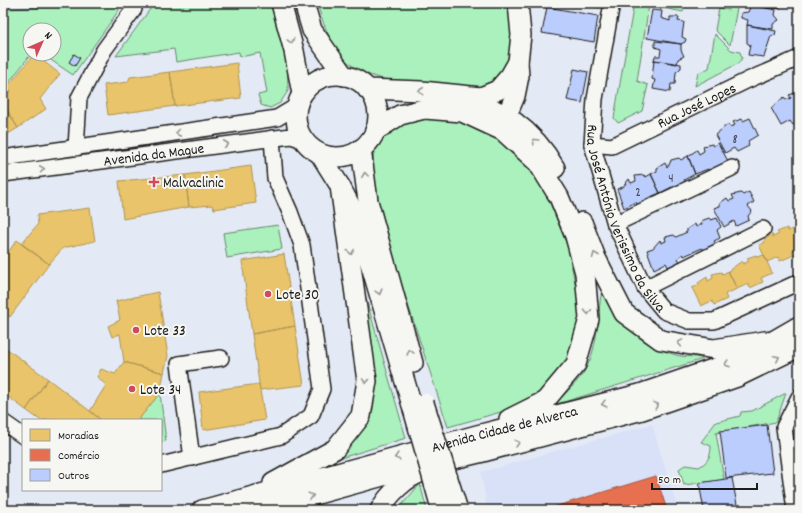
<svg xmlns="http://www.w3.org/2000/svg" width="802" height="513" font-family="Dekko,sans-serif">
  <rect width="100%" height="100%" fill="#e4eaf5"/>
  <filter id="ink" filterUnits="userSpaceOnUse"><feTurbulence type="fractalNoise" baseFrequency=".025" numOctaves="2"/><feDisplacementMap in="SourceGraphic" scale="8" xChannelSelector="R" yChannelSelector="G"/><feConvolveMatrix kernelMatrix="1 2 1 2 8 2 1 2 1" color-interpolation-filters="sRGB"/></filter>
  <g filter="url(#ink)">
    <path fill="#d8e1f7" d="M652 424 678 510H487L481 472Z"/>
    <path fill="#abf1bd" stroke="#64866c" d="M200 3H273L287 48 288 91 280 103 270 108 261 105 258 95 267 93 260 53 240 57 239 52 176 62 174 49 116 56 153 5Z
      M317 3H508C515 31 518 69 487 84 484 85 480 88 476 89 460 90 441 86 425 84 395 82 362 80 341 55 329 40 322 21 317 3Z
      M634 3H684L683 12 649 5 637 81 648 85 642 111 618 123 614 118Z
      M730 3H738L730 45 715 30 719 8 729 10Z
      M115 5 119 10 73 75 42 54H54V30H30L31 54 3 90V9Z
      M715 34 731 50 740 52 742 58 739 63 695 86 698 73 709 68Z
      M436 115 464 119 496 135 524 158 541 179 568 248 580 308 578 332 572 356 541 392 515 408 448 427 378 213 371 176 374 152 385 130 407 119Z
      M278 225 282 249 227 258 223 233Z
      M361 281 406 438 331 461 367 417Z
      M602 289C622 325 636 343 676 355 686 358 694 355 703 359L554 405C563 395 574 386 582 375 599 351 597 317 602 289Z
      M160 393 166 441 161 442V420H138Z
      M786 393 776 422 716 433 724 480 684 485 679 469 685 465 699 467C708 462 711 456 711 446L701 442 716 422 740 416 741 412 752 411Z
      M420 484 427 510H397L400 507Z"/>
    <path fill="#e9c46a" stroke="#ac9253" d="M34 54 60 74 40 99 46 109 18 128 3 104V95L11 91 8 86Z
      M237 63 241 98 175 106 170 72Z
      M170 72 175 106 108 115 104 85 128 82 130 77Z
      M3 104 18 128 3 137Z
      M251 166 256 203 214 209 212 205 189 207 185 175Z
      M185 175 189 207 123 219 119 181Z
      M90 208 95 241 63 248 49 264 21 244 38 224 37 215Z
      M787 228 788 231 794 228 799 238V248L792 251 794 255 780 261 778 257 767 262 759 245 765 242 764 240 772 234 773 237 779 234 777 232Z
      M17 240 49 264 10 317 3 312V259Z
      M284 254 295 326 252 334 242 261Z
      M756 255 757 257 764 255 772 273 761 278 763 282 750 288 748 284 737 289 728 271 742 261 743 264 749 261 747 258Z
      M728 271 737 289 725 294 727 299 714 305 712 301 701 306 692 288 699 285 698 283 707 277 708 281 713 278 712 274 721 272 723 274Z
      M158 292 168 356 164 373 124 362 120 334 112 337 108 326 120 320 116 301Z
      M295 326 304 385 260 390 252 334Z
      M3 346 48 379 26 410 3 393Z
      M124 362 164 373 160 393 138 420H101L90 411 106 385 97 377 101 369 115 374Z
      M48 379 90 411 101 420H40L26 410Z
      M259 384 265 420 203 430 199 392Z"/>
    <path fill="#e76f51" stroke="#aa5641" d="M576 3H600V8Z
      M656 476 667 510H544Z"/>
    <path fill="#bbcdfd" stroke="#1c1c1c" d="M752 3H779L780 9 751 5Z
      M751 5 776 10 775 15 779 20 773 24V29L747 25 748 20 741 18V13L748 12Z
      M547 7 598 16 594 42 542 33Z
      M652 10 662 11 661 18 670 21V17H679L678 21 684 22 682 37 686 39 685 42 681 44 647 38Z
      M747 25 776 31 775 35 771 36 764 57 748 55 750 45 747 43Z
      M655 41 681 44V50L684 56 678 59 677 64 654 60 655 56H660L661 49 655 47Z
      M74 54 80 58 75 66 69 62Z
      M654 60 681 64V68L676 72 675 84H671L670 92 653 89 655 80 652 79Z
      M574 69 588 72 582 103 567 100Z
      M798 92 799 122 793 125 790 121 781 126 771 108 784 97 786 100 791 98 789 95Z
      M750 118 758 135 748 141 749 146 737 152 734 148 725 153 715 135 728 124 730 127 735 125 733 122 742 119 743 121Z
      M718 143 728 161 710 172 708 169 695 174 688 156 697 150 699 154 704 151 703 146 712 144 713 146Z
      M688 156 695 174 684 180 686 184 674 189 672 187 660 193 651 174 657 171V168L665 163 667 167 670 163 671 160 679 158 681 160Z
      M651 174 660 193 648 198 650 202 638 207 636 202 624 208 617 189 623 187 629 179 631 183 636 181 635 176 644 175 646 177Z
      M749 192 754 202 748 206 752 211 748 216 749 220 736 226 734 221 724 227 714 208 720 206V203L727 198 729 201 734 199 732 195 741 193 743 195Z
      M709 218 711 220 717 218 721 227 717 230 720 238 714 241 716 245 703 251 702 248 684 256 683 254 678 258 680 262 668 267 666 263 654 269 647 250 653 248 660 240 661 243 666 241 665 237 674 235 676 237 687 232V229L695 224 696 227 702 224 701 221Z
      M767 425 773 473 726 478 720 431Z
      M732 478 738 510H704L699 483Z"/>
    <g fill="none" stroke-linecap="round" stroke-linejoin="round">
      <defs>
        <g id="minor">
          <path id="s1" d="M612 3 595 99 592 144 615 224 645 288 664 311 689 321H714L799 282"/>
          <path id="s2" d="M592 144 612 146 748 80 799 58"/>
          <path d="M76 148 79 98 104 50 134 9 133 3"/>
          <path d="M3 158 277 118 297 106"/>
          <path id="s3" d="M3 174 291 136 303 140"/>
          <path d="M615 224 732 168"/>
          <path d="M645 288 763 229"/>
          <path d="M3 422 23 436"/>
          <path d="M192 458 179 364 221 358"/>
          <path d="M161 465 281 436 311 416 322 389 302 245 290 212 275 178 272 138"/>
          <path d="M795 510 784 427 799 397"/>
        </g>
        <g id="major">
          <path d="M281 3 294 51 302 94"/>
          <path d="M304 3 312 30 344 76"/>
          <circle cx="337" cy="116" r="41"/>
          <path d="M367 89 422 91 481 97 498 90 510 76 518 62"/>
          <path d="M460 96C501 108 533 129 555 168"/>
          <path d="M425 109 462 112 503 131 538 163 559 197 575 236 585 273 589 319 576 364 545 401 509 419"/>
          <path d="M507 115 515 96 519 76 518 62 521 35 518 3"/>
          <path d="M375 131 400 115 436 106"/>
          <path d="M361 149 368 201 413 363"/>
          <path d="M320 154 340 186 353 211 371 266 413 409"/>
          <path d="M582 222 596 258 624 313 661 340 714 349 765 341"/>
          <path d="M273 483 335 449 361 416 367 381 340 186"/>
          <path id="s4" d="M202 510 477 435 640 394 742 359 799 326"/>
          <path d="M260 510 390 474 479 453 642 410 737 377 799 347"/>
          <path d="M380 510C388 495 406 477 423 472"/>
        </g>
      </defs>
      <use href="#minor" stroke="#1c1c1c" stroke-width="18"/>
      <use href="#major" stroke="#1c1c1c" stroke-width="22"/>
      <use href="#minor" stroke="#f6f6f2" stroke-width="15"/>
      <use href="#major" stroke="#f6f6f2" stroke-width="19"/>
      <defs>
        <path id="major-bridge" d="M424 403 457 507
          M413 409 441 508"/>
      </defs>
      <use href="#major-bridge" stroke="#1c1c1c" stroke-width="22" stroke-linecap="butt"/>
      <use href="#major-bridge" stroke="#f6f6f2" stroke-width="19"/>
    </g>
    <defs><path id="oneway-chevron" d="M-2-3.5L2.5 0L-2 3.5" fill="none" stroke-width="1.6" stroke-linecap="round" stroke-linejoin="round"/></defs>
    <g stroke="#949492">
      <use href="#oneway-chevron" transform="translate(291 41) rotate(75)"/>
      <use href="#oneway-chevron" transform="translate(421 91) rotate(-175)"/>
      <use href="#oneway-chevron" transform="translate(178 133) rotate(172)"/>
      <use href="#oneway-chevron" transform="translate(535 141) rotate(-134)"/>
      <use href="#oneway-chevron" transform="translate(226 144) rotate(-7)"/>
      <use href="#oneway-chevron" transform="translate(42 169) rotate(-8)"/>
      <use href="#oneway-chevron" transform="translate(365 175) rotate(-97)"/>
      <use href="#oneway-chevron" transform="translate(351 252) rotate(82)"/>
      <use href="#oneway-chevron" transform="translate(595 255) rotate(-112)"/>
      <use href="#oneway-chevron" transform="translate(379 292) rotate(74)"/>
      <use href="#oneway-chevron" transform="translate(588 312) rotate(85)"/>
      <use href="#oneway-chevron" transform="translate(680 343) rotate(-170)"/>
      <use href="#oneway-chevron" transform="translate(410 352) rotate(-105)"/>
      <use href="#oneway-chevron" transform="translate(777 358) rotate(-26)"/>
      <use href="#oneway-chevron" transform="translate(727 364) rotate(161)"/>
      <use href="#oneway-chevron" transform="translate(366 381) rotate(92)"/>
      <use href="#oneway-chevron" transform="translate(604 404) rotate(166)"/>
      <use href="#oneway-chevron" transform="translate(656 405) rotate(-19)"/>
      <use href="#oneway-chevron" transform="translate(517 443) rotate(-15)"/>
      <use href="#oneway-chevron" transform="translate(397 457) rotate(165)"/>
      <use href="#oneway-chevron" transform="translate(311 496) rotate(-15)"/>
    </g>
  </g>
  <g fill="#d1495b" stroke="#f6f6f2" stroke-width="1.5">
    <path d="M152 176h4v4h4v4h-4v4h-4v-4h-4v-4h4z"/>
    <circle cx="268" cy="294" r="4"/>
    <circle cx="136" cy="330" r="4"/>
    <circle cx="132" cy="389" r="4"/>
  </g>
  <g text-anchor="middle" stroke-width="4" stroke-linejoin="round" paint-order="stroke">
    <g font-size="13" fill="#444854">
      <text x="735" y="143">8</text>
      <text x="671" y="182">4</text>
      <text x="638" y="196">2</text>
    </g>
    <g font-size="15" fill="#1c1c1c" stroke="#f6f6f2">
      <text dy="5" stroke="none"><textPath href="#s2" startOffset="114">Rua José Lopes</textPath></text>
      <text dy="5" stroke="none"><textPath href="#s3" startOffset="152">Avenida da Mague</textPath></text>
      <text dy="5" stroke="none"><textPath href="#s1" startOffset="224">Rua José António Verissimo da Silva</textPath></text>
      <text dy="5" stroke="none"><textPath href="#s4" startOffset="313">Avenida Cidade de Alverca</textPath></text>
    </g>
    <g font-size="15" fill="#1c1c1c" stroke="#f6f6f2" text-anchor="start">
      <text x="163" y="187">Malvaclinic</text>
      <text x="276" y="299">Lote 30</text>
      <text x="144" y="335">Lote 33</text>
      <text x="140" y="394">Lote 34</text>
    </g>
  </g>
  <rect width="802" height="513" fill="none" stroke="#f6f6f2" stroke-width="16"/>
  <rect x="8" y="8" width="786" height="497" fill="none" stroke="#1c1c1c" stroke-width="1.5" filter="url(#ink)"/>
  <rect x="22" y="419" width="140" height="72" fill="#f6f6f2" stroke="#9f9f9c"/>
  <rect x="30" y="429" width="20" height="12" fill="#e9c46a" stroke="#9f9f9c"/>
  <text x="58" y="439" font-size="12" fill="#1c1c1c">Moradias</text>
  <rect x="30" y="449" width="20" height="12" fill="#e76f51" stroke="#9f9f9c"/>
  <text x="58" y="459" font-size="12" fill="#1c1c1c">Comércio</text>
  <rect x="30" y="469" width="20" height="12" fill="#bbcdfd" stroke="#9f9f9c"/>
  <text x="58" y="479" font-size="12" fill="#1c1c1c">Outros</text>
  <g transform="translate(42 42) rotate(45)"><circle r="19" fill="#f6f6f2" stroke="#9f9f9c"/>
  <path d="M0-3L7 15L0 10L-7 15Z" fill="#d1495b"/>
  <text y="-6" font-size="11" font-weight="bold" text-anchor="middle" fill="#1c1c1c">N</text>
  </g>
  <path d="M652 483v6h105v-6" fill="none" stroke="#1c1c1c" stroke-width="2"/>
  <text x="658" y="483" font-size="12" fill="#1c1c1c" stroke="#f6f6f2" stroke-width="3" paint-order="stroke">50 m</text>
</svg>
